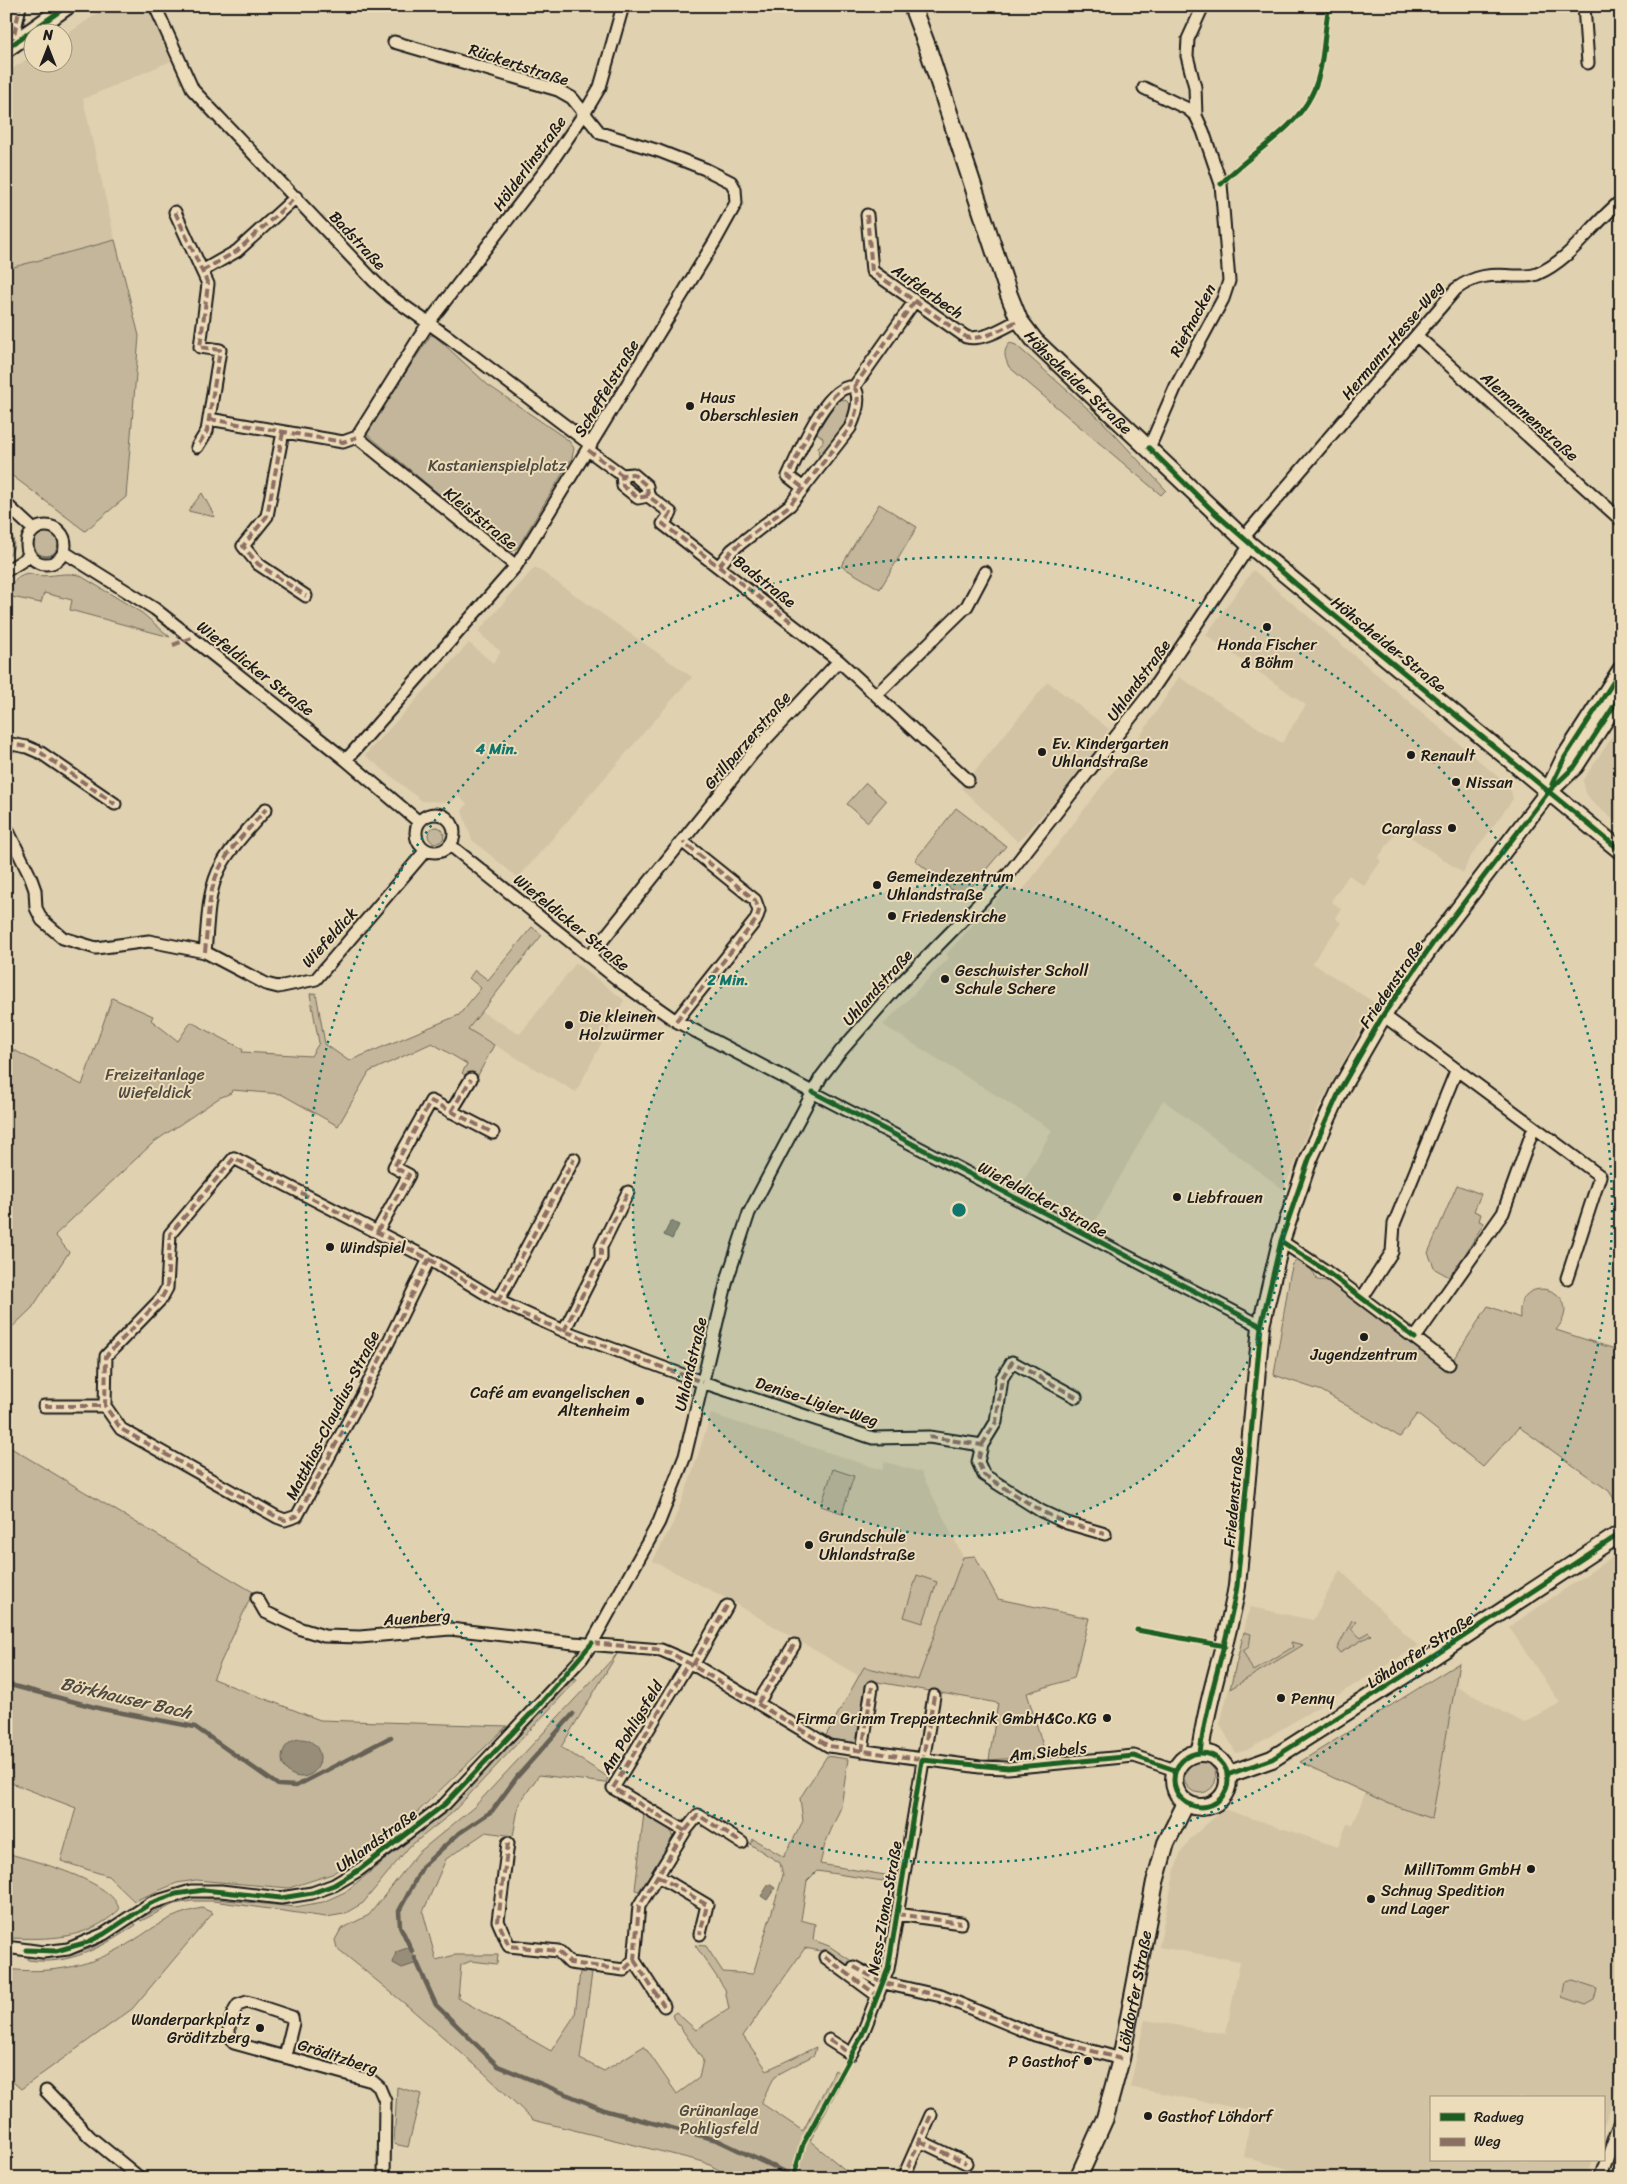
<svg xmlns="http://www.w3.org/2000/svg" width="1627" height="2184" font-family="Sriracha,sans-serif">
  <rect width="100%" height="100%" fill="#e0d1b0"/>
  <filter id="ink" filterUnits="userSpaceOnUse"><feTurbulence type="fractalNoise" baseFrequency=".02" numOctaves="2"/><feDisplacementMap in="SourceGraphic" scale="10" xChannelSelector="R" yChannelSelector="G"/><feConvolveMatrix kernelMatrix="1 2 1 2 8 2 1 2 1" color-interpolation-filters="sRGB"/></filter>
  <g filter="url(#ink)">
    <path fill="#d1c3a4" d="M108 6H147L171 61 83 99 115 240 6 269V73L32 56V62H62L63 37Z
      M535 567 692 677 518 878 472 840 462 811 467 804 458 796 452 802 422 801 365 755 469 643 493 663 501 652 478 632Z
      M1253 570 1510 787 1513 799 1469 859 1463 873 1399 829 1378 858 1381 861 1364 886 1349 875 1331 901 1341 909 1335 918 1341 923 1312 963 1375 1003 1314 1116 1284 1190 1163 1100 1095 1222 1022 1184 1052 1130 883 1025 949 958 946 954 1009 886 1020 894 1143 732 1179 677 1282 743 1306 705 1206 635Z
      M1048 682 1109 729 1071 783 1018 842 961 788Z
      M1621 724V826L1592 802 1586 793 1583 780Z
      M576 963 624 1000 576 1092 468 1030 482 1012 520 1034Z
      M711 1414 882 1470 885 1462 921 1472 963 1557 918 1681 864 1667 859 1676 724 1597 653 1561 673 1523 691 1477Z
      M1621 1551V2080L1603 2128V2098H1431V2160H1592L1586 2178H1322L1244 2157 1252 2111 1130 2087 1145 2020 1226 2034 1240 1961 1159 1947 1175 1869 1180 1854 1191 1838 1224 1809 1338 1847 1347 1824 1353 1825 1365 1793 1300 1762 1459 1663 1457 1687 1524 1723 1560 1703 1509 1627Z
      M1340 1570 1418 1646 1247 1750 1236 1753 1220 1724 1250 1607 1313 1620Z"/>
    <path fill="#c3b69a" stroke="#70695b" d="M115 240 139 336 126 497 85 531 6 471V269Z
      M431 335 435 336 488 385 568 440 574 448 572 458 518 547 512 552 505 549 367 434 368 429Z
      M1010 343 1016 345 1103 422 1166 490 1161 495 1009 367C1005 358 1002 351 1010 343Z
      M838 398 847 401 850 406 847 424 819 457 818 447 823 442V438L814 431 822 414Z
      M202 493 215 517 188 511Z
      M879 504 917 527 880 589 841 566Z
      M6 523C13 535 19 548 6 558Z
      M34 544a12 12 0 1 1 24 0a12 12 0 1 1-24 0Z
      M28 573C46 580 61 571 79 575L142 613 170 637 70 610 72 600 44 593 41 603 7 596C9 585 16 575 28 573Z
      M866 783 886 801 868 822 847 804Z
      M956 808 1006 846 962 898 915 860Z
      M428 835a8 8 0 1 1 16 0a8 8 0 1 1-16 0Z
      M532 927 542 935 468 1029 494 1045 475 1081 462 1073 467 1064 432 1043 369 1072 338 1126 281 1094 232 1090 231 1093 219 1098 154 1142 55 1235 69 1252 32 1308 6 1333V1046L82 1085 112 998 153 1016 151 1020 178 1041 191 1022 243 1049 242 1052 311 1056 319 1043 310 994 316 993 325 1044 349 1061 459 1015 481 988 469 978 475 970 488 980Z
      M1457 1185 1481 1194 1474 1211 1481 1214 1479 1221 1484 1223 1451 1278 1435 1269 1428 1253Z
      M1297 1260C1305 1262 1315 1272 1317 1280L1330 1281 1447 1369 1488 1306 1520 1318C1515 1268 1590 1290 1556 1330L1621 1351V1510L1609 1491 1519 1427 1483 1467 1417 1414 1400 1437 1322 1391 1274 1375 1290 1275 1293 1264Z
      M6 1445 253 1592 213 1679 320 1720 507 1726 409 1820 332 1874 289 1888 196 1880 177 1883 134 1901 108 1876 61 1861 76 1808 6 1781Z
      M833 1469 854 1476 842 1513 821 1506Z
      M975 1556 998 1599 1089 1618 1074 1678 1027 1693 1046 1756 989 1760 998 1703 872 1681 866 1686 858 1741 853 1746 831 1742 825 1737 864 1667 918 1680 963 1557Z
      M917 1575 937 1582 923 1623 904 1617Z
      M1352 1620 1356 1622 1351 1629 1361 1638 1368 1632 1371 1635 1340 1653 1337 1649Z
      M1244 1632 1251 1634 1249 1647 1243 1651 1253 1671 1293 1647 1291 1642 1303 1645 1230 1689Z
      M617 1654 561 1747 608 1777 606 1783 539 1775 519 1804 513 1836 486 1832 446 1859 423 1912 436 1960 455 1955H498L497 1964 471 1961 461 1965 458 1998 551 2051 575 2015 580 1972 592 1973 580 2059 604 2071 644 2046 677 2094 699 2078 703 2060 672 2015 676 2012 696 2030 729 2009 725 1989 695 1945 706 1946 723 1972 753 1974 783 1875 780 1863 750 1844 753 1839 784 1857 803 1821 800 1798 827 1756 848 1759 841 1807 825 1844 820 1864 885 1875 883 1881 817 1871 807 1881 801 1920 815 1924 813 1940 829 1946 856 1964 852 1970 826 1952 805 1948 743 2036 767 2070 816 2047 814 2055 775 2076 761 2103 803 2131 835 2070 844 2076 810 2141 855 2178H734L704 2162 533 2120 483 2072 410 2008 337 1948 335 1940 341 1929 369 1915 418 1853 474 1807Z
      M1459 1663 1432 1819 1387 1803 1300 1762Z
      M575 1677 577 1680 452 1813 409 1847 363 1903 344 1914 326 1917 213 1901H192L174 1904 141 1921 139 1919 175 1901 196 1897 295 1907 323 1902 345 1892 452 1806Z
      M1184 1777a16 16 0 1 1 32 0a16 16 0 1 1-32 0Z
      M644 1813 670 1828 673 1839 639 1891 635 1890Z
      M6 1853C31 1860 115 1881 119 1910 85 1941 49 1939 6 1938Z
      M202 1908 213 1913 132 2009 21 2089 6 2076V1969C47 1974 85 1968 121 1948 153 1930 163 1916 202 1908Z
      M135 1923 136 1925C102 1947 70 1966 28 1960V1957C53 1958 83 1955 105 1941 114 1936 125 1925 135 1923Z
      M1573 1980 1597 1988 1594 2000 1585 2005 1562 1997 1565 1982Z
      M397 2087 421 2094 408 2147 394 2144Z"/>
    <path fill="#978d79" stroke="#666054" d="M671 1221 679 1225 672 1239 664 1235Z
      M282 1758a19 19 0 1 1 38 0a19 19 0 1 1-38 0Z
      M769 1884 775 1888 767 1900 761 1896Z
      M410 1947 417 1963 402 1968 393 1963 396 1952Z"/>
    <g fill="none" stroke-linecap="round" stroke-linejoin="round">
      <path stroke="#666054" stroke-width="4.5" d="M6 1684 102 1709 195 1727 278 1785 296 1786 391 1737
        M412 1951 400 1926 399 1911 423 1866 458 1834 492 1811 517 1777 573 1714
        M415 1958 436 2005 498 2066 607 2111 717 2140 797 2178"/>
      <defs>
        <path id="street" d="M155 6 193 90 374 281 390 296 451 339 591 445
          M1584 6 1588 63
          M12 45 20 6
          M1144 88 1188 109 1196 116
          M175 212 208 284 200 347 220 350 207 431 197 447
          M867 215 872 271 966 337C984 341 1003 328 1019 320
          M202 271 237 251 296 197
          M1417 336 1621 520
          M854 387 914 302
          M209 419 343 442 357 437 429 322 548 167 584 114 600 87 623 6
          M283 432 267 516 243 546 258 564 306 596
          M357 437 516 566
          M1149 448 1176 386 1223 299 1229 281 1221 184 1203 131 1196 116 1195 87 1187 56 1188 39 1203 6
          M588 450 622 475
          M802 487 788 476C798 456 827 382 854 387
          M648 496 647 486 633 474 622 475 623 486 638 498 648 496 671 513 663 524 839 661 968 780
          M6 504 34 530
          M27 545a19 19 0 1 1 38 0a19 19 0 1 1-38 0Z
          M1243 538 1456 289C1475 275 1491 274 1514 276 1522 276 1529 277 1537 274 1572 259 1592 224 1621 201
          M64 552 155 609 346 760 419 822
          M719 566 732 550 790 505 850 428C855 417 862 397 854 387
          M6 571 30 556
          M876 695 967 606 985 572
          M6 743 27 747 41 753 115 804
          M346 760 516 566 715 241 736 203 735 189 731 182 705 169 659 151 600 133 572 98 558 90 394 42
          M416 833a19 19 0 1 1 38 0a19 19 0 1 1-38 0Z
          M6 827 30 876 35 890 36 908 42 920 63 938 96 948 149 941 205 952 266 984 278 987 316 979 426 850
          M450 845 622 983 676 1021 1261 1326
          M205 952C208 924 207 889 222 864 233 844 251 827 266 809
          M589 957 752 754 839 661
          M1383 1015 1600 1176 1567 1278
          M676 1021 756 920 759 911 755 900 683 842
          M451 1112 471 1079
          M377 1232 409 1175 394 1167 431 1101 493 1133
          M1281 1241 1323 1269 1449 1364
          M429 1259 363 1394 297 1516 285 1520 277 1517 121 1429 105 1406 106 1356 161 1299 167 1288 170 1234 234 1158 429 1259 498 1301 564 1331 702 1382 873 1438 929 1437 982 1445 978 1462 984 1475 1041 1511 1067 1523 1105 1534
          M1362 1298 1392 1252 1394 1224 1456 1071
          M498 1301 574 1159
          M564 1331 601 1258V1247L628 1192
          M1415 1338 1503 1213 1534 1127
          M44 1406H105
          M982 1445 996 1422 1002 1378 1012 1362 1076 1397
          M257 1598 265 1612 301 1629 324 1636 360 1637 450 1629 574 1643 661 1650 689 1662 829 1746 980 1767 1008 1768 1134 1756 1175 1770
          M693 1665 727 1606
          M758 1703 794 1645
          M862 1751 872 1687
          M685 1831 613 1788 689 1662
          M508 1843 498 1921 509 1946 558 1951 570 1963 624 1970 634 1960 639 1906 685 1831 698 1815 742 1843
          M658 1876 707 1905 700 1934
          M897 1914 961 1923
          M6 1947 43 1952 68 1949 104 1934 151 1903 191 1891H221L281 1898 312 1893 334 1885 359 1870 445 1804 582 1658 592 1643 659 1522 685 1456 727 1280 749 1213 821 1077 840 1052 897 987 1009 873 1150 693 1250 545
          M825 1957 878 1996
          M634 1960 664 2006
          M854 1967 884 1983 941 1996 1035 2035 1121 2059
          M829 2040 851 2054 862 2035 888 1969 934 1696
          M285 2056 293 2023 292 2017 247 2002 238 2005C231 2015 224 2034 234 2043L372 2081 379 2087 385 2101 384 2178
          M46 2091 90 2137 140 2178
          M920 2141 966 2163
          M903 2178 931 2115
          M1600 2178 1621 2120"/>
        <g id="secondary">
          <path id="s1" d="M912 6 927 46 1009 295 1019 320 1035 341 1250 545 1621 851"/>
          <path d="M6 49 67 6"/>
          <path d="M1553 782 1565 757 1621 670"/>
          <path d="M1200 1753C1207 1696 1228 1642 1237 1586L1261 1326 1281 1241 1309 1159 1341 1088 1383 1015 1433 943 1549 791 1575 766 1621 695"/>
          <circle cx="1201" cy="1780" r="27"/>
          <path d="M1227 1775 1272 1759 1414 1669 1621 1533"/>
          <path id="s2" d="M1078 2178 1105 2118 1121 2059 1155 1882 1166 1843 1186 1803"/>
        </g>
      </defs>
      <use href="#street" stroke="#1c1c1c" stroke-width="15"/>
      <use href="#secondary" stroke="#1c1c1c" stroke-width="20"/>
      <use href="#street" stroke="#eddcb9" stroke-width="11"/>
      <use href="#secondary" stroke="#eddcb9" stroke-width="16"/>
      <path stroke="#8d6e63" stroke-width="4" stroke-dasharray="8 4" stroke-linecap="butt" d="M12 45 20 6
        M175 212 208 284 200 347 220 350 207 431 197 447
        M867 215 872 271 966 337C984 341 1003 328 1019 320
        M202 271 237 251 296 197
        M854 387 914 302
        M209 419 343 442 357 437
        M283 432 267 516 243 546 258 564 306 596
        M588 450 622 475
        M802 487 788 476C798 456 827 382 854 387
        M648 496 647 486 633 474 622 475 623 486 638 498 648 496 671 513 663 524 793 623
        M719 566 732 550 790 505 850 428C855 417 862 397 854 387
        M173 645 192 638
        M6 743 27 747 41 753 115 804
        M205 952C208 924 207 889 222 864 233 844 251 827 266 809
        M676 1021 756 920 759 911 755 900 683 842
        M451 1112 471 1079
        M377 1232 409 1175 394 1167 431 1101 493 1133
        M429 1259 363 1394 297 1516 285 1520 277 1517 121 1429 105 1406 106 1356 161 1299 167 1288 170 1234 234 1158 429 1259 520 1313 564 1331 702 1382
        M498 1301 574 1159
        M564 1331 601 1258V1247L628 1192
        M44 1406H105
        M929 1437 982 1445 978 1462 984 1475 1041 1511 1067 1523 1105 1534
        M982 1445 996 1422 1002 1378 1012 1362 1076 1397
        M592 1643 655 1649 671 1653 829 1746 926 1760
        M693 1665 727 1606
        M758 1703 794 1645
        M862 1751 872 1687
        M922 1763 934 1696
        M685 1831 613 1788 689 1662
        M508 1843 498 1921 509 1946 558 1951 570 1963 624 1970 634 1960 639 1906 685 1831 698 1815 742 1843
        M658 1876 707 1905 700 1934
        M897 1914 961 1923
        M825 1957 878 1996
        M634 1960 664 2006
        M854 1967 884 1983 941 1996 1035 2035 1121 2059
        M829 2040 851 2054
        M920 2141 966 2163
        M903 2178 931 2115"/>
      <defs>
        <path id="cycleway" d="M6 49 67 6
          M1221 184C1247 155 1294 131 1311 96 1325 70 1323 35 1329 6
          M1149 448 1215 513 1296 584 1621 851
          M1552 784 1565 757 1621 670
          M813 1092 1261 1326
          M1281 1241 1323 1269 1415 1338
          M1137 1630 1225 1646
          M1200 1753C1207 1696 1228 1642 1237 1586L1261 1326 1281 1241 1309 1159 1341 1088 1383 1015 1433 943 1549 791 1575 766 1621 695
          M1174 1780a27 27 0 1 1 54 0a27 27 0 1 1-54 0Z
          M1227 1775 1272 1759 1414 1669 1621 1533
          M26 1950 56 1951 88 1942 104 1934 151 1903 176 1894 204 1890 281 1898 312 1893 334 1885 359 1870 445 1804 540 1704 592 1643
          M793 2178 803 2144 862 2035 888 1969 922 1760 1008 1768 1134 1756 1175 1770"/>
      </defs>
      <use href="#cycleway" stroke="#eddcb9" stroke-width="8"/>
      <use href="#cycleway" stroke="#1b5e20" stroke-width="5"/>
    </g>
  </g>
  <circle cx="959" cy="1210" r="326" fill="#0f766e" fill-opacity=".12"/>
  <g fill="none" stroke="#0f766e" stroke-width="2.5" stroke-dasharray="2.5 5">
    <circle cx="959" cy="1210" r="326"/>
    <circle cx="959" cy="1210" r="653"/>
  </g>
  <g fill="#1c1c1c" stroke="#eddcb9" stroke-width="2">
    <circle cx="690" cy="406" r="5"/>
    <circle cx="1267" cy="627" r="5"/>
    <circle cx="1042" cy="752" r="5"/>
    <circle cx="1411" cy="755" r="5"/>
    <circle cx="1456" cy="782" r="5"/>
    <circle cx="1452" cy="828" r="5"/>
    <circle cx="877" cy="885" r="5"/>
    <circle cx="892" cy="916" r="5"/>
    <circle cx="945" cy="979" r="5"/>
    <circle cx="569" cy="1025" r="5"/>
    <circle cx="1177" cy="1197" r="5"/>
    <circle cx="330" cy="1247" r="5"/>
    <circle cx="1364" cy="1337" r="5"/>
    <circle cx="640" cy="1401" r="5"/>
    <circle cx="809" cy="1545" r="5"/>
    <circle cx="1281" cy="1698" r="5"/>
    <circle cx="1107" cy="1718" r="5"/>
    <circle cx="1531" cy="1869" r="5"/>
    <circle cx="1371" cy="1899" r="5"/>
    <circle cx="260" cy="2028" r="5"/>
    <circle cx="1088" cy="2061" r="5"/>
    <circle cx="1148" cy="2116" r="5"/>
  </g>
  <g text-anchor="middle" stroke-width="4" stroke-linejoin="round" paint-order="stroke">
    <g font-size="16" fill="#1c1c1c" stroke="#eddcb9">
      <text transform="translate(519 64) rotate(18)" y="6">Rückertstraße</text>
      <text transform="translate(529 163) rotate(-54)" y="6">Hölderlinstraße</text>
      <text transform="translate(358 240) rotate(47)" y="6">Badstraße</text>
      <text transform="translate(928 291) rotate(35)" y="6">Aufderbech</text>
      <text transform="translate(1192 320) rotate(-62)" y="6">Riefnacken</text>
      <text transform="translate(1392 340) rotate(-50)" y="6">Hermann-Hesse-Weg</text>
      <text dy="6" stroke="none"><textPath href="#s1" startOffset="418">Höhscheider Straße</textPath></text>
      <text transform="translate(606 388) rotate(-59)" y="6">Scheffelstraße</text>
      <text transform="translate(1530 416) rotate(42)" y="6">Alemannenstraße</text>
      <text transform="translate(481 518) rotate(39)" y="6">Kleiststraße</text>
      <text transform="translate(765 581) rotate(38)" y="6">Badstraße</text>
      <text transform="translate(1389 644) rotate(39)" y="6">Höhscheider Straße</text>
      <text transform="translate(256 668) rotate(38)" y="6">Wiefeldicker Straße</text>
      <text transform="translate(1138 680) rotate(-54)" y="6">Uhlandstraße</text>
      <text transform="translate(747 740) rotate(-49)" y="6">Grillparzerstraße</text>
      <text transform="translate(572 922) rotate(39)" y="6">Wiefeldicker Straße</text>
      <text transform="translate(329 937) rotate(-48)" y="6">Wiefeldick</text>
      <text transform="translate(1391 984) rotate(-56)" y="6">Friedenstraße</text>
      <text transform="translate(877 987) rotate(-48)" y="6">Uhlandstraße</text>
      <text transform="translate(1043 1199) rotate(28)" y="6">Wiefeldicker Straße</text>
      <text transform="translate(690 1364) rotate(-77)" y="6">Uhlandstraße</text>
      <text transform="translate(817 1401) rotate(18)" y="6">Denise-Ligier-Weg</text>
      <text transform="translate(332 1415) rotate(-63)" y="6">Matthias-Claudius-Straße</text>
      <text transform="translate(1233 1497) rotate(-85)" y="6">Friedenstraße</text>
      <text transform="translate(417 1617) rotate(-4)" y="6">Auenberg</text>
      <text transform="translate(1420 1650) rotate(-33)" y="6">Löhdorfer Straße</text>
      <text transform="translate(631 1727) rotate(-59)" y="6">Am Pohligsfeld</text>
      <text transform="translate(1048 1751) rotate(-6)" y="6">Am Siebels</text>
      <text transform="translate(376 1840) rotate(-36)" y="6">Uhlandstraße</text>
      <text transform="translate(884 1908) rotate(-80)" y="6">Ness-Ziona-Straße</text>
      <text dy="6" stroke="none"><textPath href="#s2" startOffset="196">Löhdorfer Straße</textPath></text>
      <text transform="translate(338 2056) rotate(18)" y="6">Gröditzberg</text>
    </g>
    <g font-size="16" fill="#1c1c1c" stroke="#eddcb9" text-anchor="start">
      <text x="700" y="403">Haus<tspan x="700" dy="18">Oberschlesien</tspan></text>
      <text x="1267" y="650" text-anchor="middle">Honda Fischer<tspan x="1267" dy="18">&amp; Böhm</tspan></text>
      <text x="1052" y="749">Ev. Kindergarten<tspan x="1052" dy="18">Uhlandstraße</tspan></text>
      <text x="1421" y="761">Renault</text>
      <text x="1466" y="788">Nissan</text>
      <text x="1442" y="834" text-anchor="end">Carglass</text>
      <text x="887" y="882">Gemeindezentrum<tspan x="887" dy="18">Uhlandstraße</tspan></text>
      <text x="902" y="922">Friedenskirche</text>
      <text x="955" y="976">Geschwister Scholl<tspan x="955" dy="18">Schule Schere</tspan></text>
      <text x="579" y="1022">Die kleinen<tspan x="579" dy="18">Holzwürmer</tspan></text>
      <text x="1187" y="1203">Liebfrauen</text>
      <text x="340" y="1253">Windspiel</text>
      <text x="1364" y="1360" text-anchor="middle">Jugendzentrum</text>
      <text x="630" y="1398" text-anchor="end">Café am evangelischen<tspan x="630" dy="18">Altenheim</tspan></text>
      <text x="819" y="1542">Grundschule<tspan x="819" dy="18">Uhlandstraße</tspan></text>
      <text x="1291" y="1704">Penny</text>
      <text x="1097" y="1724" text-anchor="end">Firma Grimm Treppentechnik GmbH&amp;Co.KG</text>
      <text x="1521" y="1875" text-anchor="end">MilliTomm GmbH</text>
      <text x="1381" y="1896">Schnug Spedition<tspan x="1381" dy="18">und Lager</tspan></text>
      <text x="250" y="2025" text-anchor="end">Wanderparkplatz<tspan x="250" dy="18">Gröditzberg</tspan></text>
      <text x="1078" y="2067" text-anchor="end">P Gasthof</text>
      <text x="1158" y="2122">Gasthof Löhdorf</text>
    </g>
    <g font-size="16" fill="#4e4a42" stroke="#eddcb9">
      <text x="497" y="471">Kastanienspielplatz</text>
      <text x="155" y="1080">Freizeitanlage<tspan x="155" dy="18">Wiefeldick</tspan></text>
      <text x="719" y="2116">Grünanlage<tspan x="719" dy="18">Pohligsfeld</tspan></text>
    </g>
    <g font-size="18" font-style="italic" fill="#4d4941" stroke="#eddcb9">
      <text transform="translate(126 1698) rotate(13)" y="6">Börkhauser Bach</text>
    </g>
  </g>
  <circle cx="959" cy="1210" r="8" fill="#0f766e" stroke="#eddcb9" stroke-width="2.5"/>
  <g font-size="15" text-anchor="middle" font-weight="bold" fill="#0f766e" stroke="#eddcb9" stroke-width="4" stroke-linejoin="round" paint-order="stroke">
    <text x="497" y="754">4 Min.</text>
    <text x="728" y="985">2 Min.</text>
  </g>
  <rect width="1627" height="2184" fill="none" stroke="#eddcb9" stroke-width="25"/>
  <rect x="12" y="12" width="1602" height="2159" fill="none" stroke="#1c1c1c" stroke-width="2" filter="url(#ink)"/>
  <rect x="1430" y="2096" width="175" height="65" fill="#eddcb9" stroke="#998f7a"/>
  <rect x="1440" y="2113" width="25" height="8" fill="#1b5e20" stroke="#998f7a"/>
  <text x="1474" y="2122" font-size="15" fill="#1c1c1c">Radweg</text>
  <rect x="1440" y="2138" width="25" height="8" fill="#8d6e63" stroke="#998f7a"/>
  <text x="1474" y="2146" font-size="15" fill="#1c1c1c">Weg</text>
  <g transform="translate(48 48)"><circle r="24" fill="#eddcb9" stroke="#998f7a"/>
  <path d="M0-4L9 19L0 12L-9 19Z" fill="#1c1c1c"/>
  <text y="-8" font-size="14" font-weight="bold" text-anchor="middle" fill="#1c1c1c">N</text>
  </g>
</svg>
